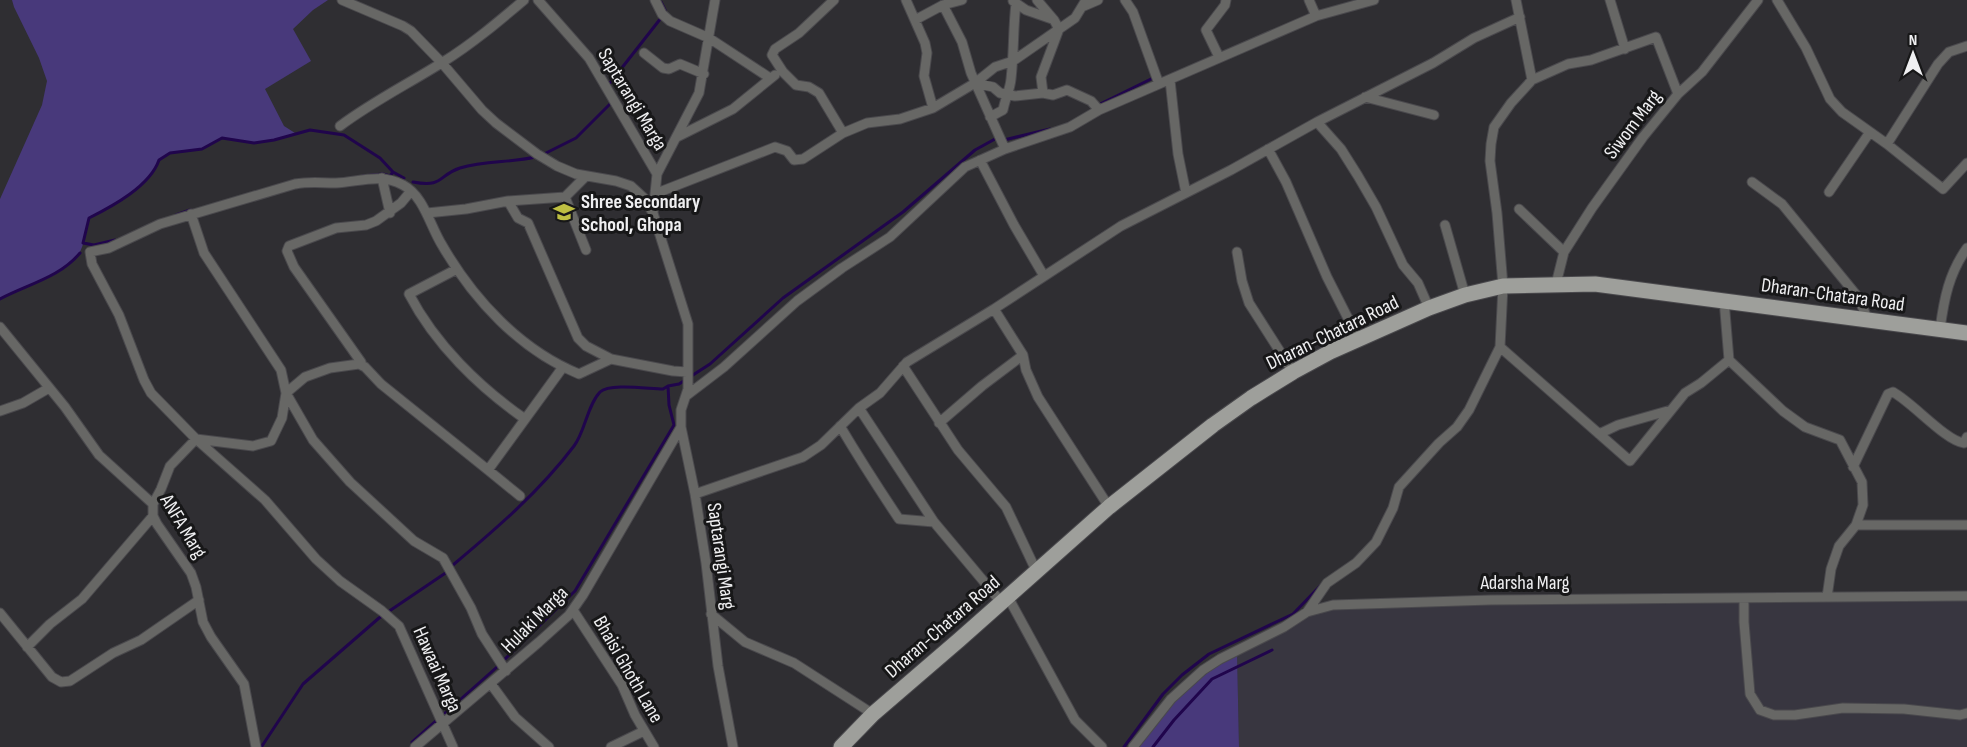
<svg xmlns="http://www.w3.org/2000/svg" width="1967" height="747" font-family="'Sofia Sans Condensed',sans-serif">
  <rect width="100%" height="100%" fill="#2f2e32"/>
  <path fill="#383640" d="M1967 596V747H1239L1237 651 1307 612 1333 605Z"/>
  <path fill="#48397b" d="M12 0H328L313 10 293 29 311 61 265 89 284 126 295 133 274 140 254 143 222 138 202 149 170 153 159 160C149 186 113 206 89 218 86 229 85 245 78 255 64 277 24 286 0 299V199L42 105 47 81 39 58 14 7Z
    M1237 651 1239 747H1133L1187 683Z"/>
  <g fill="none" stroke-linecap="round" stroke-linejoin="round">
    <path stroke="#20054c" stroke-width="3" d="M661 2 665 10
      M610 83 661 18
      M1098 105 1153 78
      M1004 140 1050 129
      M542 155 576 138 611 103
      M363 176 383 174 390 176 393 172
      M413 182C444 188 438 175 460 168 485 160 511 163 535 157
      M176 215 190 210
      M115 240 94 245 83 243 89 218C113 206 150 186 159 160L170 153 202 149 222 138 254 143 274 140 310 130 344 135 380 158 393 172 404 178
      M0 299C28 284 59 278 80 253
      M453 565C496 529 540 491 574 446 585 432 587 406 600 392 610 383 649 389 663 389L668 386 679 384 710 364 783 298 903 212 975 150 995 139
      M503 661 575 591 674 425 669 405 668 386
      M444 714 497 667
      M412 742 438 719
      M262 746 303 684 379 618 447 572
      M1124 747 1163 694 1182 675 1209 654 1293 614 1321 585
      M1153 747 1174 720 1212 679 1272 650"/>
    <defs>
      <path id="minor" d="M342 0 403 26 411 31 442 63 482 110 496 123 537 154 557 166 576 174 616 181 631 186 644 198 653 213
        M538 0 589 58 657 174 653 213 688 324V389L681 410V427L695 494 706 563 718 666 733 747
        M655 0 662 14 670 21 709 38 770 78
        M834 0 799 33 775 49 772 55 783 72 796 85 809 87 819 93 843 133
        M906 0 925 43 927 53 924 76 933 108
        M1037 0 1054 20 1059 29 1041 77 1043 93 1053 95 1067 90 1091 101 1099 110
        M1125 0 1133 12 1159 84
        M1309 0 1316 16
        M1610 0 1625 49
        M1777 0 1806 48 1830 99 1842 112 1887 144 1943 189 1967 163
        M1013 1 1026 10 1052 19
        M943 5 962 42 971 73 1005 149
        M1084 6 1098 0
        M915 20 943 5 962 0
        M644 53 663 68 669 69 680 64 704 74
        M1219 57 1206 30 1225 5 1226 0
        M1170 80 1178 154 1186 193
        M1532 80 1568 64 1591 60 1656 37 1678 94
        M975 83 993 87 1000 93 1015 96 1043 93
        M1365 97 1434 115
        M990 117 1003 110C1005 99 1010 90 1011 79 1014 53 1013 28 1016 3
        M1317 122 1341 149 1358 176 1376 207 1403 265 1418 283 1429 308
        M340 126C372 102 408 84 443 62 472 44 498 22 524 0
        M677 137 733 109 775 75
        M1887 144 1938 64 1949 52 1967 46
        M1268 149 1286 182 1327 277 1359 340
        M980 160 1014 225 1044 276
        M657 174 699 93 715 0
        M382 178 390 213
        M1752 182 1782 204 1858 297 1868 320
        M1829 192 1870 132
        M657 193 775 147 787 151 794 160 803 159 843 133 867 123 900 119 933 108 975 83 995 67 1013 61 1075 18 1086 0
        M565 197 586 176
        M508 201 518 218 528 223 578 338 586 346 611 359
        M1519 209 1564 252
        M427 213 466 209 508 201 565 197 586 250
        M191 214 204 253 281 370 286 393 282 418 271 441 253 446 196 439
        M1445 225 1465 295
        M1237 252 1242 281 1249 303 1293 372
        M457 269 409 294C435 344 479 387 525 419
        M1556 284 1564 252 1592 208 1643 137 1678 94 1702 72 1758 0
        M1724 300 1729 360
        M994 309 1023 355 1026 370 1038 397 1109 507
        M0 327 65 407 99 455 153 504V516L157 524 191 573 196 587 203 622 211 637 244 684 256 747
        M1940 329C1944 299 1949 273 1967 248
        M1500 347 1630 461 1685 393 1701 383 1729 360 1783 411 1805 427 1840 440 1862 482 1863 505 1856 525 1839 546 1831 569 1827 597
        M359 364 361 362 294 267 287 251 289 246 336 228 366 225 376 221 401 203 411 191
        M903 366 958 450 1006 507 1033 564 1037 570
        M286 393 305 377 330 368 359 364 365 367 381 384 488 470 563 367
        M286 393 313 440 350 482 414 541 443 558 471 608 482 634 506 671
        M686 396 724 367 797 301 842 268 890 237 965 167 1005 149 1070 127 1099 110 1316 16 1374 0
        M859 408 934 522
        M0 411 23 403 49 388
        M939 423 982 386 1023 355
        M840 426C859 458 879 489 899 519L934 522 1001 602
        M1599 434 1618 425 1671 410
        M1853 467 1888 394 1893 392C1913 403 1946 441 1964 443L1967 437
        M488 470 520 496
        M695 494 803 457 821 445 859 408 880 393 907 362 994 309 1121 226 1231 170 1317 122 1433 63 1474 38 1520 17
        M153 504 161 489 170 466 196 439
        M1856 525H1967
        M1008 597 1075 720 1102 747
        M1744 598V622L1750 694 1760 710 1774 715H1795L1843 708 1904 709 1960 715 1967 713
        M573 610 622 685 635 715 654 747
        M1307 612 1327 583 1356 563 1376 542 1393 508 1399 487 1439 443 1457 427 1469 410 1500 347 1503 286 1497 213 1490 161 1491 144 1494 127 1511 103 1532 80 1516 0
        M0 613 52 677 61 682 70 681 113 653 141 640 199 600
        M711 614 745 642 794 663 873 714
        M27 647 50 624 82 599 153 516
        M491 684 515 717 549 747
        M415 747 539 642 569 615 583 595 681 427
        M453 747 399 626 382 611 340 581 316 559 265 500 196 439 151 393 144 380 119 315 92 264 90 252 109 248 160 224 295 184C311 181 320 183 336 183 359 182 380 173 403 185 424 196 430 226 442 245 473 299 520 350 579 374L611 359 673 371 687 372
        M611 747 644 731
        M1133 747 1171 699 1203 670 1220 659 1284 627 1307 612 1333 605 1491 600 1967 596"/>
      <path id="primary" d="M841 747 873 714 959 640 1109 507 1213 425 1251 398 1293 372 1330 352 1429 308 1465 295 1503 286 1595 284 1967 333"/>
    </defs>
    <use href="#minor" stroke="#4a494d" stroke-width="11"/>
    <use href="#primary" stroke="#4a494d" stroke-width="17"/>
    <use href="#minor" stroke="#676765" stroke-width="9"/>
    <use href="#primary" stroke="#9e9f9b" stroke-width="15"/>
  </g>
  <defs>
    <symbol id="school-bare" viewBox="-9 -9 18 18"><path d="M0-5L7-2L0 1L-7-2ZM-4 1L0 2.5L4 1V4Q0 6-4 4Z" fill="#bebf42" stroke="#171718" stroke-width="2.5" paint-order="stroke"/></symbol>
  </defs>
  <g fill-rule="evenodd">
    <use href="#school-bare" x="549" y="197" width="30" height="30"/>
  </g>
  <g text-anchor="middle" stroke-width="6" stroke-linejoin="round" paint-order="stroke">
    <g font-size="20" fill="#efeff1" stroke="#171718">
      <text transform="translate(633 99) rotate(59)" y="7">Saptarangi Marga</text>
      <text transform="translate(1632 124) rotate(-53)" y="7">Siwom Marg</text>
      <text transform="translate(1833 294) rotate(8)" y="7">Dharan-Chatara Road</text>
      <text transform="translate(1332 332) rotate(-26)" y="7">Dharan-Chatara Road</text>
      <text transform="translate(184 526) rotate(59)" y="7">ANFA Marg</text>
      <text transform="translate(722 556) rotate(82)" y="7">Saptarangi Marg</text>
      <text x="1525" y="589">Adarsha Marg</text>
      <text transform="translate(534 619) rotate(-45)" y="7">Hulaki Marga</text>
      <text transform="translate(942 626) rotate(-41)" y="7">Dharan-Chatara Road</text>
      <text transform="translate(438 669) rotate(66)" y="7">Hawaai Marga</text>
      <text transform="translate(629 669) rotate(60)" y="7">Bhaisi Ghoth Lane</text>
    </g>
    <g font-size="20" font-weight="bold" fill="#efeff1" stroke="#171718" text-anchor="start">
      <text x="581" y="208">Shree Secondary<tspan x="581" dy="23">School, Ghopa</tspan></text>
    </g>
  </g>
  <g transform="translate(1913 54)" stroke="#171718" stroke-width="4.5" paint-order="stroke">
  <path d="M0-4.5L10 22L0 15L-10 22Z" fill="#efeff1"/>
  <text y="-9" font-size="16" font-weight="bold" text-anchor="middle" fill="#efeff1">N</text>
  </g>
</svg>
